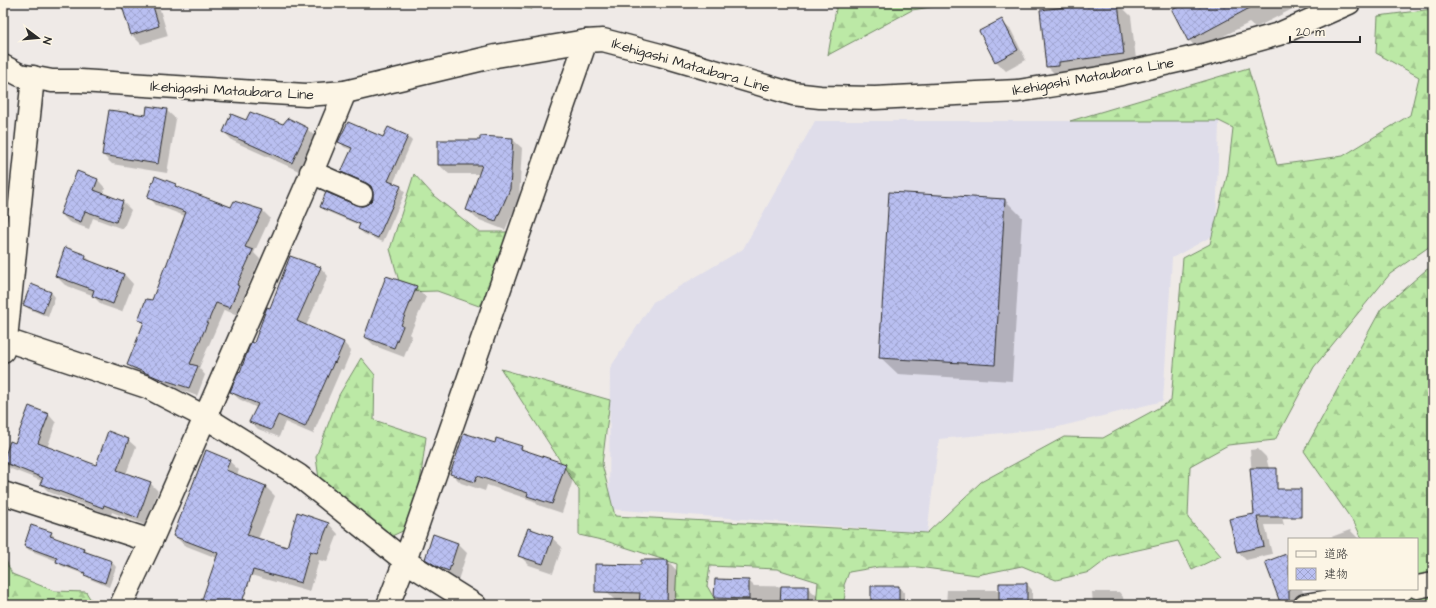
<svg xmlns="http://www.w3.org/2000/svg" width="1436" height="608" font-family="'Architects Daughter','Klee One',sans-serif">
  <defs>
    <pattern id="forest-firs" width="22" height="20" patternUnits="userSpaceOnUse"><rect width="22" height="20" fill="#bce9a6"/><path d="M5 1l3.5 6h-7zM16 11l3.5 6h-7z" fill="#a2c88f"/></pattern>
    <pattern id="building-cross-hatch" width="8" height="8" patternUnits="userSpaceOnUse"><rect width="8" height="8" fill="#b9bff1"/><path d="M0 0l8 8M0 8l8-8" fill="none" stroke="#9fa4cf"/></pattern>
  </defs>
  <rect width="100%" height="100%" fill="#efeae7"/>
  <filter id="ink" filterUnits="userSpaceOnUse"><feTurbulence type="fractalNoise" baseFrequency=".025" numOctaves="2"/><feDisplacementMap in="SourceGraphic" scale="8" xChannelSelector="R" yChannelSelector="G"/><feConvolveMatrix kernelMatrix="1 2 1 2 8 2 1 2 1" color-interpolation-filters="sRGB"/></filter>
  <g filter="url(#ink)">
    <path fill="#dfddea" d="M815 121H1219L1216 234 1172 258 1163 401 1054 428 939 439 927 533 609 509 610 368 653 302 743 249Z"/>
    <path fill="url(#forest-firs)" stroke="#748a68" d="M484 3H531L532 9Z
      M837 3H955L912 10 828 55Z
      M1433 9V244L1390 274 1314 367 1275 440 1228 445 1190 466 1188 518 1221 556 1192 570 1178 541 1111 556 1090 572 1056 580 1022 566 977 575 918 567H878L849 572 844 585 845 595 843 605H816L818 582 777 569 710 566 707 586 718 605H675L677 564 606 541 579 535V490L501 369 610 400 602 464 615 516 927 533 981 482 1064 437 1103 438 1171 401 1183 258 1210 244 1228 172 1233 128 1219 121H1070L1248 68 1277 165 1343 156 1410 115 1419 77 1376 53 1378 16Z
      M414 174 434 196 479 232H513L503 279 479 306 437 291 402 292 390 249Z
      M1433 267V500L1431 507 1433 511V605H1365L1417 589V539H1362L1356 526 1304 451 1381 309 1426 270Z
      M361 358 375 375 374 420 426 437 417 506 407 529 381 541 321 494 316 457 339 395Z
      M3 554 12 574 54 591 86 592 94 605H3Z"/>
    <path fill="#0003" d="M122 3H158L168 36 141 44 132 35Z
      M1110 3H1118L1131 16 1137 68 1061 80 1047 66Z
      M1187 3H1330L1311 13 1302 4 1255 28 1249 23 1198 49 1189 40Z
      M1001 21 1011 30 1026 60 1006 71 996 61Z
      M166 110 176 119 167 173 112 164 103 155 147 116Z
      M247 121 307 129 317 138 301 172 233 141 224 132Z
      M408 137 412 141 393 184 401 187 405 192 383 242 364 234 359 229 361 226 326 211 321 207H362L369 205 374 199V192L372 187 347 176 343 171 352 150 344 147 340 142Z
      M512 139 522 148 519 199 505 230 477 219 467 210 480 174H449L439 165 481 141Z
      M98 180 105 188 103 194 123 202 131 210 123 229 93 218 89 229 69 222 61 214Z
      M175 185 179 189 231 208 234 202 263 211 270 218 254 253 260 259 245 293 246 294 238 315 224 310 199 368 205 375 197 396 167 385 136 372 128 364 144 324 139 319 152 302 166 267 185 216 156 205 149 197Z
      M1005 200 1022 217 1012 381 898 374 880 357Z
      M3 237 5 239 3 245Z
      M85 256 92 262 124 274 133 284 122 312 102 305 92 295 65 285 56 276Z
      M291 258 321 268 328 276 306 326 344 343 351 351 343 370 341 369 313 434 285 422 279 437 258 429 251 422 257 408 239 399 231 392 271 310Z
      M31 285 51 292 55 297 48 317 29 309 24 305Z
      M416 287 426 297 410 334 412 336 404 357 375 346 365 337Z
      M30 408 49 415 56 423 47 448 97 466 128 440 136 447 126 474 150 483 158 491 145 525 112 512 111 515 49 492 41 484 42 481 11 469 3 462 16 444Z
      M495 445 521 447 526 452 565 465 575 474 562 513 538 505 534 501 487 485 485 491 461 483 451 473Z
      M1258 449 1266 457 1284 525H1265L1272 554 1246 560 1238 552 1255 514 1250 450Z
      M229 461 239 470 237 475 266 487 275 496 258 539 287 548 298 513 329 524 338 534 327 562 319 560 310 592 226 568 217 558 184 545 175 536Z
      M1350 530 1359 539H1326Z
      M51 533 56 538 55 539 84 549 88 553 112 562 116 567 109 587 90 579 86 575 62 566 57 562V561L29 550 25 546Z
      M552 538 562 547 553 573 529 565 519 555Z
      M458 544 467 553 458 580 449 576 436 568 426 558Z
      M1286 556 1289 559V589H1302L1305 601 1293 605H1287Z
      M642 561H668L677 571 676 605H640V602L616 601 606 592 642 566Z
      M749 581 754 586 807 587 817 596V605H723L715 597Z
      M1027 584 1032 590V605H946L947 590H1000Z
      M898 587 904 592V605H872Z
      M1092 592H1119L1123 597 1124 605H1093Z
      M243 598 250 605H201Z"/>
    <path fill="url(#building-cross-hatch)" stroke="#2b2b2b" d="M121 3H152L159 26 131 35Z
      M1102 3H1118L1124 54 1059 62V66L1046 67 1040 10Z
      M1185 3H1259L1188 41 1172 10Z
      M1002 19 1018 50 995 62 979 31Z
      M147 106 167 109 158 164 102 155 109 110 146 115Z
      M250 112 283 124 288 118 308 128 292 163 223 132 231 114 246 120Z
      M348 122 383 137 388 127 408 136 388 181 401 186 378 238 358 229 360 224 320 207 326 192 356 205 362 206 368 204 373 199V192L371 186 366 183 341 172 352 148 338 142Z
      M480 136 513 138 510 189 496 221 466 210 482 165H438V140H480Z
      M77 171 98 179 94 190 123 201 116 222 85 211 81 222 60 214Z
      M155 176 176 184 175 186 231 207 234 201 263 210 245 247 253 250 237 285 239 286 230 308 216 303 190 364 198 366 189 388 158 378 127 365 144 322 138 320 146 299 152 300 165 266H166L186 212 147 198Z
      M889 192 1005 199 995 365 879 358Z
      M65 247 86 255 85 259 124 274 113 304 92 296 94 290 55 276Z
      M290 256 321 267 297 321 344 342 335 363 334 362 305 427 278 415 271 430 249 422 258 404 230 392 239 371 240 372 251 342 254 343 267 307 270 308Z
      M386 276 417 286 401 325 403 326 394 348 364 337Z
      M31 284 51 292 43 313 23 305Z
      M29 406 49 414 38 443 96 465 108 431 129 439 117 470 151 482 138 518 104 505 103 508 40 484 43 478 3 462 10 441 15 443Z
      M464 433 495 443 496 438 522 446 521 449 566 464 552 504 527 496 528 493 477 476 475 482 450 474Z
      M206 450 230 460 226 470 266 486 247 535 287 547 297 512 329 523 317 553 310 551 301 583 253 570 241 605H200L218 553 173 536Z
      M1250 468H1277V489H1301V517H1257L1264 546 1237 552 1229 519 1254 514Z
      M31 525 52 532 50 536 84 548 83 551 112 561 105 583 84 575 85 573 56 562 57 558 24 546Z
      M528 528 553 537 543 564 518 556Z
      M433 534 458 543 449 571 438 567 425 559Z
      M1286 554 1289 564V605H1281L1265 562Z
      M641 560H668L667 605H639L640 593 595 592V564L641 565Z
      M715 579 749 580V599L714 598Z
      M999 583H1027V603L999 604Z
      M781 586H808V605H780Z
      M871 586H899V605H871Z"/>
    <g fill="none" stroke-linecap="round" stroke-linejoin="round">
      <defs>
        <path id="minor" d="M311 172 361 194
          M3 339 147 387 205 417 298 475 405 561 475 605
          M3 351 6 339 33 77
          M3 493 151 541
          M1417 587 1433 584
          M121 605 151 541 307 184 345 92
          M388 605 405 561 586 41
          M1305 605 1403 589"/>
        <path id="major" d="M3 66 20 75 52 81H80L306 95 345 92 496 56 586 41 603 40 660 55 793 94 820 97 875 98 1018 91 1112 76 1204 55 1279 34 1349 3"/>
      </defs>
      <use href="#minor" stroke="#2b2b2b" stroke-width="25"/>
      <use href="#major" stroke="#2b2b2b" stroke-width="25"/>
      <use href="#minor" stroke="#fcf5e5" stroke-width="22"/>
      <use href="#major" stroke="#fcf5e5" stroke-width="22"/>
    </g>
  </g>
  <g text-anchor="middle" stroke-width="3" stroke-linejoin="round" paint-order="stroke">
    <g font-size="14" fill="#2b2b2b" stroke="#fcf5e5">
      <text transform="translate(691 65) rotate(16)" y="5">Ikehigashi Mataubara Line</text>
      <text transform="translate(1093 76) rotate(-10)" y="5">Ikehigashi Mataubara Line</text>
      <text transform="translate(232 90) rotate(3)" y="5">Ikehigashi Mataubara Line</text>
    </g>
  </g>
  <rect width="1436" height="608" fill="none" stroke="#fcf5e5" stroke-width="16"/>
  <rect x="8" y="8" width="1420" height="592" fill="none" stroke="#2b2b2b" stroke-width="1.5" filter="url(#ink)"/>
  <rect x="1288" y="538" width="130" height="52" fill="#fcf5e5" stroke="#a8a49b"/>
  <rect x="1296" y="551" width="20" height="6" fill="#fcf5e5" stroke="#a8a49b"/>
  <text x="1324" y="558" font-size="12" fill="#2b2b2b">道路</text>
  <rect x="1296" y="568" width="20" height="12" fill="url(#building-cross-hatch)" stroke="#a8a49b"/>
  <text x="1324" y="578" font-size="12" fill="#2b2b2b">建物</text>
  <g transform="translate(38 38) rotate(106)" stroke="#fcf5e5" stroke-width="3" paint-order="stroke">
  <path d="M0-3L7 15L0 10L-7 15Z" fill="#2b2b2b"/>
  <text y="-6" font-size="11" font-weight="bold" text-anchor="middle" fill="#2b2b2b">N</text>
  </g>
  <path d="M1290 36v6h70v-6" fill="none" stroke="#2b2b2b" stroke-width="2"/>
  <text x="1296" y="36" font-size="12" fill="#2b2b2b" stroke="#fcf5e5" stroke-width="3" paint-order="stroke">20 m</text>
</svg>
